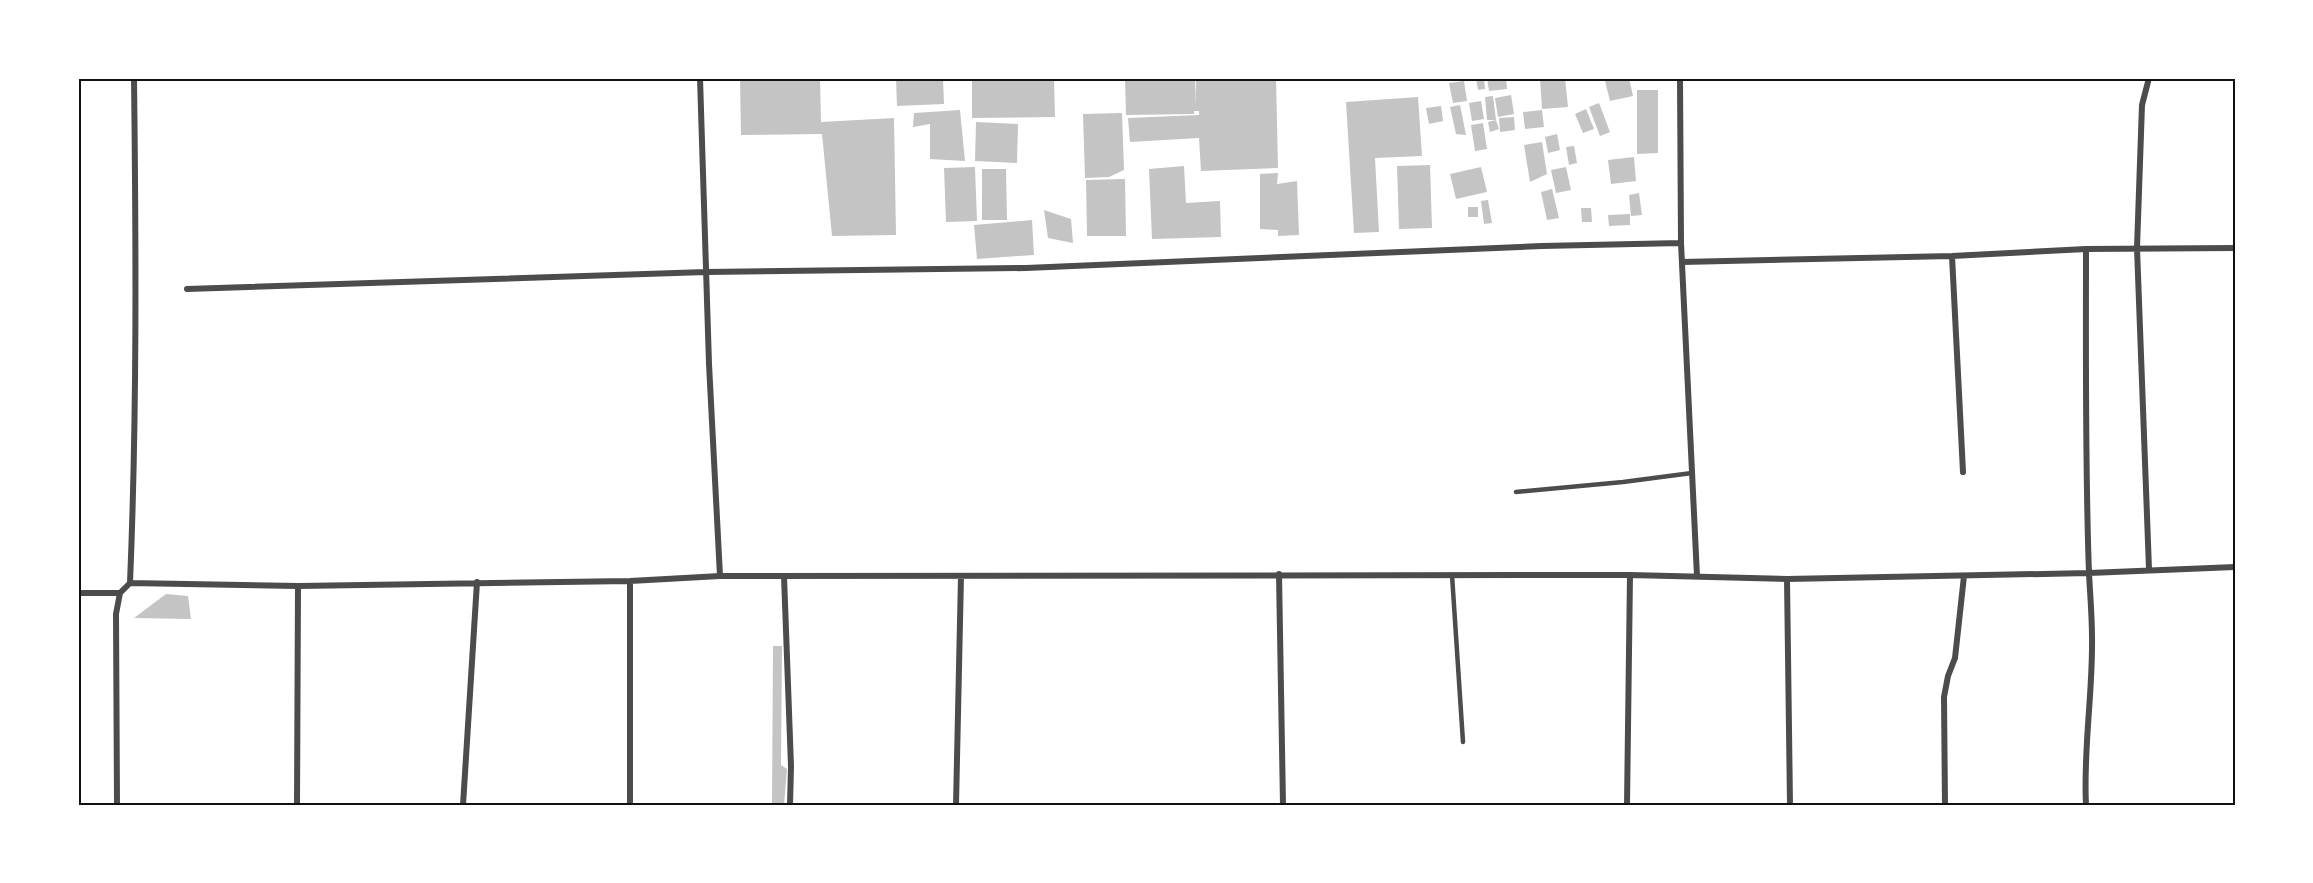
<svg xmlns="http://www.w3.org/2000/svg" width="2313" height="883" font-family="Inter,sans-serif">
  <rect width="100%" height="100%" fill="#fff"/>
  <path fill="#c4c4c4" d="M740 78H820L821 122 894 118 896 235 832 236 822 134 741 135Z
    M896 78H943L944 104 897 106Z
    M972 78H1054L1055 117 972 118Z
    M1125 78H1195V106L1196 78H1276L1278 168 1201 171 1199 138 1130 142 1128 118 1199 115V111H1194V114L1126 115Z
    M1476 78H1484L1485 89 1478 90Z
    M1487 78H1506L1507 89 1489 91Z
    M1540 78H1565L1568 107 1542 109Z
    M1619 78H1629L1633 96 1610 101 1605 81Z
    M1464 81 1467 101 1453 103 1449 83Z
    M1637 90H1658V153L1637 154Z
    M1511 95 1514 114 1498 117 1495 98Z
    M1493 96 1496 120H1487L1485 97Z
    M1418 97 1422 156 1375 158 1379 232 1354 233 1346 102Z
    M1481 101 1484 119 1472 121 1469 103Z
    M1599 103 1610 132 1600 136 1589 107Z
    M1460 105 1466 135 1456 134 1450 107Z
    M1441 106 1443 121 1429 124 1426 108Z
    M1586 109 1594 129 1583 133 1575 114Z
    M960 110 965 161 930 159V124L913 127 914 113Z
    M1542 110 1544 127 1525 129 1523 112Z
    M1122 113 1124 170 1109 177 1085 178 1083 114Z
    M1514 117 1515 130 1500 132 1499 118Z
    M1496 120 1499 129 1490 132 1488 122Z
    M976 122 1018 124 1017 163 975 161Z
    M1483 123 1487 149 1475 151 1471 125Z
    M1557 134 1560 150 1548 153 1545 137Z
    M1542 142 1547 174 1530 182 1524 145Z
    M1574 146 1577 163 1569 165 1566 147Z
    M1634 157 1636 181 1611 184 1608 160Z
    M1430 165 1432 228 1399 229 1397 166Z
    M1184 166 1186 203 1220 201 1221 237 1152 239 1149 169Z
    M975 167 977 221 946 222 944 168Z
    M1481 167 1487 192 1456 199 1450 174Z
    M1566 167 1571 190 1556 193 1551 170Z
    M982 169H1006L1007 220H982Z
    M1278 173 1277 184 1297 181 1299 235 1278 236V230L1260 229V174Z
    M1125 179 1126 236H1087L1086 180Z
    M1552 189 1559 218 1547 220 1541 192Z
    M1639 193 1642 215 1631 216 1629 195Z
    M1488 200 1492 223 1484 224 1481 201Z
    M1468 207H1478V217H1468Z
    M1581 208H1591L1592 222H1582Z
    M1044 210 1071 219 1073 243 1048 238Z
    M1630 214V225L1609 226 1608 215Z
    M1032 220 1034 255 977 259 974 225Z
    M166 594 188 596 191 619 134 618Z
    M773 646H782L781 765 787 769 784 805H772Z"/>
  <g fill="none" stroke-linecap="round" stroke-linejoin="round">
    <path stroke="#4c4c4c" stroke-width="4.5" d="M1516 492 1623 482 1692 473
      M1452 575 1463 742"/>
    <path stroke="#4c4c4c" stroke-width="6" d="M700 78 709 364 720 576
      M1680 78 1681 243 1697 576
      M2149 78 2142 105 2137 248 2149 569
      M1952 256 1963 472
      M1682 262 1952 256 2086 249 2235 248
      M187 289 706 272 1026 268 1542 246 1681 243
      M1279 574 1283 805
      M784 576 791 766 790 805
      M1787 579 1790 805
      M630 581V805
      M130 583C137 414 136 246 134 78
      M78 593H120
      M117 805 116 614 120 593 130 583 298 586 630 581 720 576 1630 575 1787 579 2089 573 2235 567
      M297 805 298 586
      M463 805 477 582
      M956 805 961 576
      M1627 805 1630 575
      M1945 805 1944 697 1948 676 1955 658 1964 576
      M2086 805C2083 749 2093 693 2092 637 2092 615 2090 594 2089 573 2085 465 2086 357 2086 249"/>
  </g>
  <rect width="2313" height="883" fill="none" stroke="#ffffff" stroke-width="159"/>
  <rect x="80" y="80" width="2154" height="724" fill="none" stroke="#111" stroke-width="2"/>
</svg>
